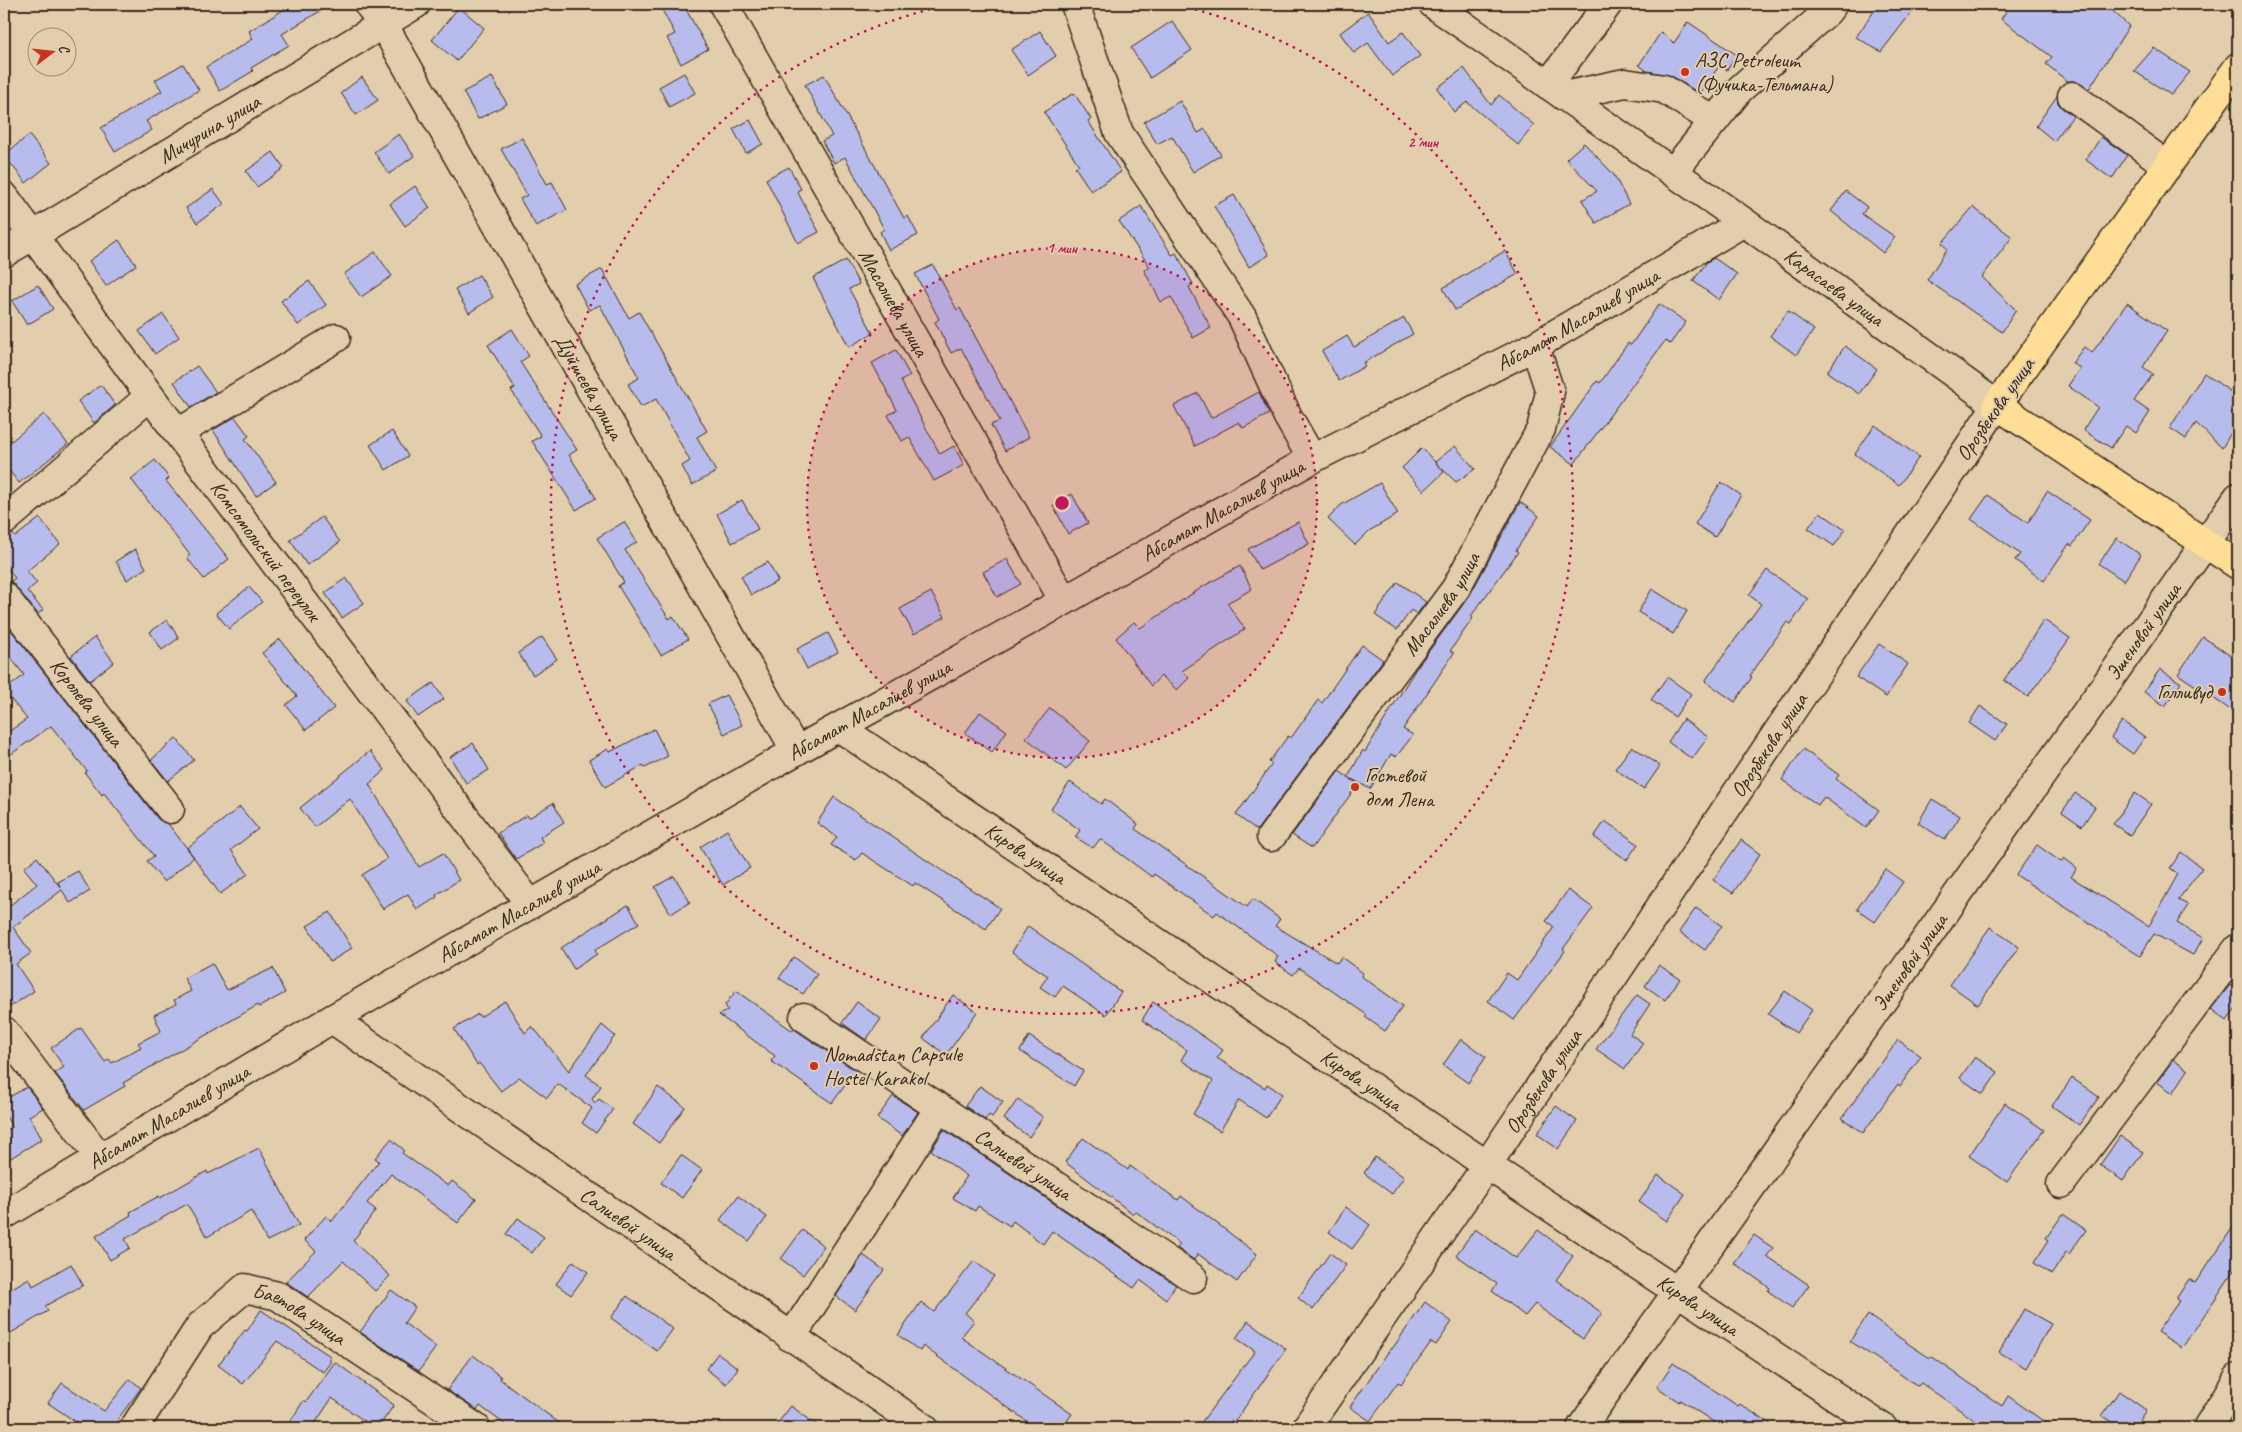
<svg xmlns="http://www.w3.org/2000/svg" width="2242" height="1432" font-family="Caveat,sans-serif">
  <rect width="100%" height="100%" fill="#e2cdac"/>
  <filter id="ink" filterUnits="userSpaceOnUse"><feTurbulence type="fractalNoise" baseFrequency=".02" numOctaves="2"/><feDisplacementMap in="SourceGraphic" scale="10" xChannelSelector="R" yChannelSelector="G"/><feConvolveMatrix kernelMatrix="1 2 1 2 8 2 1 2 1" color-interpolation-filters="sRGB"/></filter>
  <g filter="url(#ink)">
    <path fill="#b8bced" stroke="#3b2a1e" d="M293 4H332L282 34 289 45 251 68 253 71 220 91 206 67 253 39 249 31Z
      M659 4H683L708 49 681 64 667 38 675 34Z
      M1879 4H1918L1881 52 1856 37Z
      M2011 4H2105L2129 26 2089 89 2074 81H2067L2046 64 2052 57 2001 19Z
      M459 7 484 28 457 61 432 40Z
      M1368 12 1389 42 1403 32 1420 56 1392 76 1368 43 1354 53 1340 33Z
      M1172 21 1192 50 1150 78 1131 48Z
      M1688 22 1737 55 1727 70 1719 66 1700 94 1672 76 1647 71 1639 65 1661 32 1674 43Z
      M1040 31 1056 56 1028 75 1011 50Z
      M2154 48 2190 72 2171 95 2134 71Z
      M183 64 199 90 146 121 152 130 115 152 101 128 162 91 155 80Z
      M1464 68 1491 105 1499 95 1534 125 1518 145 1467 102 1454 112 1437 88Z
      M684 73 695 93 669 107 659 87Z
      M824 75 904 218 908 216 918 235 889 250 880 232 884 229 845 157 834 163 822 141 832 136 805 85Z
      M362 77 378 100 356 115 341 93Z
      M492 77 507 104 478 119 463 92Z
      M1074 93 1091 119 1088 121 1121 172 1091 191 1075 167 1079 165 1044 112Z
      M2057 96 2058 103 2062 108 2073 116 2054 141 2036 126Z
      M1180 101 1198 133 1205 129 1221 155 1193 172 1172 136 1157 144 1144 122Z
      M750 120 763 144 746 153 733 129Z
      M399 134 414 156 389 174 374 152Z
      M29 135 51 163 26 183 4 155Z
      M2101 137 2127 155 2112 179 2086 160Z
      M522 138 547 184 552 182 567 210 536 226 520 199 527 195 501 149Z
      M1584 143 1614 175 1629 204 1596 223 1582 200 1597 191 1566 159Z
      M273 152 284 168 257 187 246 171Z
      M789 167 801 189 797 191 819 232 798 243 766 179Z
      M415 186 430 208 405 226 390 204Z
      M213 189 224 204 197 223 186 208Z
      M1846 191 1867 207 1862 214 1895 237 1883 253 1831 211Z
      M1234 195 1269 255 1249 267 1214 206Z
      M1141 206 1172 255 1176 253 1193 284 1189 287 1211 328 1193 338 1171 297 1161 302 1144 270 1150 267 1119 221Z
      M1973 207 2012 237 1982 277 2016 310 2002 332 1927 280 1947 249 1942 243Z
      M119 240 136 265 106 286 89 261Z
      M1505 251 1518 274 1455 310 1443 288Z
      M375 252 392 276 361 297 344 274Z
      M1714 258 1737 274 1719 300 1693 281 1707 262Z
      M846 260 859 284 849 289 873 333 849 347 813 278Z
      M933 265 957 310 960 308 1029 437 1005 451 991 425 1000 421 961 348 951 353 935 322 939 319 915 274Z
      M602 269 629 318 639 312 707 431 697 437 716 472 692 485 682 466 690 461 656 399 641 407 628 384 639 378 600 305 589 310 575 284Z
      M479 275 493 297 469 313 455 290Z
      M309 281 326 305 298 325 281 301Z
      M38 285 53 309 27 325 12 301Z
      M2127 303 2167 331 2143 367 2153 374 2134 401 2150 412 2136 433 2126 426 2111 448 2083 430 2098 407 2068 386 2080 368 2072 363 2084 347 2092 353Z
      M1659 304 1686 322 1670 344 1665 341 1574 464 1550 447 1597 381 1600 383 1628 343 1631 345Z
      M1788 311 1814 330 1796 355 1770 336Z
      M163 314 179 337 155 354 139 331Z
      M1404 318 1413 334 1363 363 1365 366 1339 381 1322 351 1347 336 1354 347Z
      M512 329 529 356 520 362 577 450 569 455 596 498 576 510 532 441 541 436 511 390 515 388 488 345Z
      M1845 346 1877 369 1859 394 1827 372Z
      M896 350 910 376 901 381 940 454 954 446 964 465 934 481 909 437 902 441 888 415 897 410 872 363Z
      M197 366 216 392 191 407 174 382Z
      M2204 373 2238 397V421L2222 448 2196 423 2186 439 2170 428Z
      M101 385 115 405 94 423 78 401Z
      M1259 392 1269 414 1243 428 1239 422 1195 446 1174 406 1198 393 1211 418Z
      M44 414 68 444 19 483 4 464V447Z
      M235 417 249 436 245 439 276 482 256 496 213 430Z
      M1875 425 1919 457 1899 485 1855 454Z
      M392 431 408 456 386 470 370 445Z
      M1455 446 1475 469 1456 482 1435 462Z
      M1422 448 1444 472 1424 491 1402 468Z
      M155 460 169 478 166 481 229 559 204 579 187 558 190 555 131 479Z
      M1721 482 1741 495 1715 537 1695 524Z
      M1380 483 1398 514 1369 531 1355 545 1328 519 1341 505Z
      M2047 491 2090 520 2072 546 2069 544 2044 581 2015 560 2020 554 1971 519 1988 495 2028 523Z
      M1072 494 1088 523 1068 534 1053 505Z
      M742 500 758 529 732 543 717 514Z
      M1520 502 1539 516 1516 550 1518 552 1471 616 1473 618 1450 651 1454 653 1403 729 1413 735 1396 757 1391 754 1370 789 1348 777 1363 750 1365 752 1415 670 1470 595Z
      M1820 512 1845 530 1834 546 1808 528Z
      M322 517 340 542 307 565 290 540Z
      M40 518 60 544 27 571 37 583 27 591 43 610 38 614 11 581 15 578 4 564V536L13 534 15 537Z
      M624 522 637 542 625 550 669 619 673 616 688 639 661 655 618 586 624 582 597 538Z
      M1298 522 1309 544 1260 570 1248 549Z
      M2116 538 2141 555 2124 581 2099 564Z
      M135 549 146 568 127 580 116 561Z
      M1007 559 1021 584 997 597 983 572Z
      M768 562 778 581 751 595 741 576Z
      M1240 566 1252 589 1227 603 1245 629 1182 671 1189 678 1177 690 1161 676 1151 686 1116 638 1134 622 1140 628 1204 586Z
      M1767 570 1808 599 1791 624 1787 622 1750 676 1752 677 1735 702 1705 681 1761 604 1749 595Z
      M346 578 364 603 342 618 325 593Z
      M1398 582 1426 602 1417 614 1411 610 1397 630 1375 615Z
      M249 587 262 602 229 629 216 613Z
      M1652 589 1687 611 1673 634 1638 612Z
      M931 592 945 617 914 634 900 609Z
      M167 620 179 638 162 650 150 632Z
      M2044 620 2070 638 2028 697 2004 680Z
      M4 621 158 819 168 824 194 857 164 882 147 861 154 856 104 793 102 795 85 773 87 771 51 726 4 759V735L27 719 4 691 24 675 4 649Z
      M828 633 838 652 807 669 797 649Z
      M95 637 114 662 90 681 71 656Z
      M542 637 557 659 533 675 518 653Z
      M2203 637 2238 661V715L2178 674Z
      M280 639 334 708 306 730 286 705 297 696 262 653Z
      M1879 644 1908 664 1886 697 1856 677Z
      M1362 645 1383 660 1257 830 1236 815 1272 764 1269 762 1288 736 1291 738 1318 700 1322 703Z
      M2160 669 2181 683 2165 706 2144 692Z
      M1667 677 1691 694 1675 717 1651 700Z
      M433 683 444 699 418 717 407 701Z
      M726 695 742 725 724 734 708 704Z
      M1980 706 2007 724 1995 741 1969 723Z
      M1050 708 1090 741 1066 770 1026 738Z
      M980 712 1007 731 992 752 965 733Z
      M1683 719 1708 737 1692 759 1668 742Z
      M2122 721 2145 737 2133 754 2111 738Z
      M654 729 668 756 645 768 643 765 605 787 589 760 608 749 610 752Z
      M176 738 194 760 168 781 151 760Z
      M473 743 489 770 466 783 450 757Z
      M1632 746 1660 766 1644 789 1615 769Z
      M1803 749 1839 775 1836 779 1879 810 1866 828 1824 797 1818 805 1782 780Z
      M370 751 385 770 369 784 419 867 443 853 459 880 436 895 437 897 417 910 408 894 383 909 362 875 387 859 350 799 315 827 300 808Z
      M1339 771 1358 784 1312 848 1292 835Z
      M1070 782 1101 804 1105 799 1138 824 1135 829 1247 907 1253 899 1280 919 1275 926 1337 963 1341 957 1363 973 1361 976 1403 1006 1385 1031 1365 1017 1367 1015 1299 968 1293 975 1275 962 1278 956 1217 912 1214 916 1154 874 1152 877 1100 839 1093 848 1075 837 1080 830 1051 809Z
      M2075 793 2095 807 2082 826 2062 812Z
      M2135 793 2151 804 2130 835 2113 824Z
      M834 797 929 862 1000 908 986 929 915 883 913 886 862 853 856 860 831 845 837 837 817 823Z
      M1932 799 1960 816 1945 840 1918 823Z
      M553 803 564 822 540 837 543 843 516 859 498 833 527 815 529 818Z
      M240 807 258 829 231 850 248 874 220 894 187 848Z
      M1605 821 1638 844 1627 860 1594 837Z
      M727 830 750 868 723 885 700 847Z
      M1741 840 1760 854 1733 893 1713 880Z
      M2037 845 2061 862 2064 858 2077 868 2071 877 2149 926 2178 874 2170 868 2181 852 2202 868 2178 900 2188 905 2177 923 2203 938 2193 955 2154 934 2140 956 2016 875Z
      M37 857 61 888 58 882 78 871 90 891 70 903 62 890 13 927 31 953 16 964 34 991 10 1007 4 998V910L37 884 24 868Z
      M1885 869 1903 882 1875 922 1857 909Z
      M674 876 690 902 671 914 655 887Z
      M1568 890 1593 908 1563 949 1565 951 1514 1020 1488 1001 1507 973 1517 980 1554 927 1546 921Z
      M628 905 639 923 595 950 597 954 574 969 561 948Z
      M1696 908 1722 926 1705 950 1679 932Z
      M330 912 352 948 330 962 307 926Z
      M1028 926 1121 992 1106 1015 1063 986 1055 997 1040 987 1048 976 1012 952Z
      M1990 927 2019 947 1978 1005 1950 985Z
      M794 957 817 974 803 994 779 978Z
      M212 963 227 990 273 968 285 993 259 1007 258 1005 170 1056 123 1083 125 1086 84 1110 55 1073 64 1067 51 1048 81 1028 105 1062 109 1059 112 1063 141 1047 138 1043 161 1031 154 1015 176 1004 174 1000 191 991 184 978Z
      M1659 965 1680 979 1665 1000 1645 986Z
      M2230 985 2238 991V1005L2227 1021 2211 1009Z
      M736 991 793 1031 794 1029 856 1071 832 1103 771 1061 775 1056 719 1015 728 1010 725 1005Z
      M1785 991 1812 1010 1796 1033 1768 1014Z
      M953 995 977 1012 946 1055 923 1038Z
      M1637 995 1650 1004 1630 1034 1643 1043 1625 1069 1596 1049Z
      M505 1001 525 1033 532 1026 569 1071 602 1025 615 1036 586 1075 601 1086 592 1099 595 1103 599 1099 613 1109 596 1133 582 1123 592 1108 558 1084 547 1098 519 1077 501 1091 479 1063 477 1065 454 1029 478 1014 480 1017Z
      M857 1002 881 1019 866 1040 842 1023Z
      M1153 1002 1223 1050 1217 1058 1265 1088 1267 1084 1282 1094 1266 1118 1239 1100 1220 1131 1193 1114 1213 1081 1181 1060 1187 1050 1142 1020Z
      M1029 1036 1083 1071 1074 1086 1020 1051Z
      M1461 1039 1486 1057 1468 1083 1443 1065Z
      M1898 1040 1921 1056 1900 1086 1898 1084 1863 1133 1842 1118Z
      M1975 1057 1998 1072 1983 1094 1960 1078Z
      M2173 1060 2188 1070 2173 1093 2157 1082Z
      M2072 1078 2099 1097 2079 1125 2052 1106Z
      M980 1086 1003 1102 992 1117 989 1115 985 1120 965 1106Z
      M27 1087 43 1108 29 1116 42 1139 4 1162V1131L12 1127 4 1113V1100Z
      M658 1087 685 1107 659 1143 633 1124Z
      M893 1096 918 1112 902 1136 877 1118Z
      M1018 1099 1043 1117 1029 1137 1004 1119Z
      M2005 1103 2044 1130 2007 1182 1969 1156Z
      M1556 1106 1577 1121 1558 1149 1537 1134Z
      M944 1130 1176 1285 1166 1299 1140 1280 1134 1288 1052 1231 1043 1244 1013 1221 1010 1226 978 1206 975 1211 953 1198 967 1176 931 1150Z
      M2120 1136 2143 1152 2123 1181 2100 1165Z
      M1083 1138 1128 1170 1130 1166 1178 1200 1181 1196 1257 1254 1237 1282 1198 1254 1194 1260 1177 1248 1180 1244 1135 1211 1133 1214 1065 1162Z
      M391 1139 404 1150 402 1153 448 1186 452 1181 476 1199 458 1223 391 1174 367 1203 376 1210 353 1241 390 1276 375 1291 343 1261 308 1297 286 1282 316 1251 304 1240 326 1216 332 1221 379 1161 375 1158Z
      M259 1148 299 1225 267 1241 251 1211 207 1237 187 1204 125 1239 130 1248 110 1260 96 1236 131 1215 130 1212 159 1196 160 1198 207 1171 208 1174Z
      M681 1155 702 1170 682 1198 661 1183Z
      M1375 1157 1404 1177 1392 1194 1364 1173Z
      M1658 1175 1685 1194 1667 1221 1639 1202Z
      M738 1196 767 1217 749 1241 720 1220Z
      M1346 1207 1370 1225 1352 1249 1329 1232Z
      M2063 1214 2086 1230 2069 1254 2066 1252 2052 1274 2034 1263 2049 1240 2046 1238Z
      M518 1218 544 1237 532 1253 506 1234Z
      M2238 1220V1265L2182 1348 2157 1332 2179 1301 2176 1299 2189 1279 2195 1283Z
      M1475 1229 1516 1258 1538 1230 1573 1256 1556 1280 1602 1313 1583 1339 1535 1304 1525 1316 1492 1291 1497 1284 1456 1255Z
      M802 1230 824 1246 803 1275 781 1259Z
      M1754 1235 1773 1248 1767 1256 1809 1285 1792 1308 1768 1291 1770 1288 1734 1263Z
      M1330 1253 1346 1265 1313 1310 1298 1298Z
      M863 1255 884 1270 855 1310 836 1296Z
      M573 1261 588 1272 571 1295 556 1284Z
      M974 1261 994 1276 965 1313 974 1321 961 1337 1072 1414 1062 1428H1036L923 1346 920 1351 898 1335 921 1302 934 1312Z
      M71 1264 83 1285 45 1306 48 1311 4 1337V1293L29 1278 33 1286Z
      M391 1290 415 1307 404 1323 436 1347 419 1371 360 1332Z
      M627 1296 673 1329 657 1351 611 1318Z
      M1425 1302 1452 1322 1436 1345 1431 1342 1401 1384 1398 1382 1370 1421 1350 1407 1391 1348 1392 1349Z
      M2024 1309 2051 1324 2026 1368 1999 1352Z
      M261 1310 330 1356V1363L323 1372 277 1341 243 1384 218 1365 245 1330 247 1331Z
      M1868 1315 1910 1345 1930 1358 1931 1356 2002 1406 2008 1396 2053 1428H1986L1921 1383 1918 1386 1850 1341Z
      M1248 1321 1286 1349 1230 1428H1197L1255 1351 1236 1338Z
      M718 1353 738 1368 726 1384 706 1369Z
      M473 1355 501 1377 500 1379 566 1428H510L480 1406 477 1410 447 1390Z
      M335 1362 394 1405 378 1428H374L332 1398 312 1428H286L304 1400 306 1402Z
      M1673 1363 1738 1406 1740 1404 1776 1428H1723L1680 1400 1679 1402 1657 1387Z
      M130 1379 141 1388 117 1420 120 1422 119 1428H85L48 1403 62 1383 104 1411Z
      M2119 1391 2146 1410 2134 1428H2121L2102 1416Z
      M791 1406 821 1428H774Z"/>
    <g fill="none" stroke-linecap="round" stroke-linejoin="round">
      <defs>
        <g id="minor">
          <path id="s1" d="M368 4 383 24 796 751"/>
          <path id="s2" d="M723 4 1064 601"/>
          <path d="M1075 4 1119 133 1242 317 1287 415 1312 459"/>
          <path d="M1548 85 1608 4"/>
          <path d="M1564 96 1625 83 1664 89 1714 121"/>
          <path d="M2072 96 2168 166"/>
          <path d="M1673 172 1740 89 1827 12 1833 4"/>
          <path id="s3" d="M4 196 150 396 530 904"/>
          <path id="s4" d="M4 253 416 4"/>
          <path d="M178 433 336 338"/>
          <path d="M4 521 150 396"/>
          <path id="s5" d="M4 596 170 809"/>
          <path id="s6" d="M840 728 1487 1165 1883 1428"/>
          <path id="s7" d="M1271 837 1456 588 1541 429 1550 392 1535 346"/>
          <path id="s8" d="M804 1017 1193 1278"/>
          <path id="s9" d="M332 1019 924 1428"/>
          <path d="M4 1031 100 1158"/>
          <path d="M2061 1184 2238 948"/>
          <path id="s10" d="M4 1215 332 1019 796 751 1064 601 1312 459 1535 346 1744 222"/>
          <path d="M791 1338 939 1108"/>
          <path id="s11" d="M134 1428 200 1326 245 1288 278 1296 476 1428"/>
          <path id="s12" d="M1306 1428 1487 1165 1997 405 1744 222 1433 4"/>
          <path id="s13" d="M1581 1428 2238 497"/>
          <path d="M2207 1428 2238 1378"/>
        </g>
        <path id="major" d="M2238 67 1997 405 2238 565"/>
      </defs>
      <use href="#minor" stroke="#3b2a1e" stroke-width="31"/>
      <use href="#major" stroke="#3b2a1e" stroke-width="31"/>
      <use href="#minor" stroke="#e2cdac" stroke-width="28"/>
      <use href="#major" stroke="#fedd96" stroke-width="28"/>
    </g>
  </g>
  <circle cx="1062" cy="503" r="255" fill="#c2185b" fill-opacity=".12"/>
  <g fill="none" stroke="#c2185b" stroke-width="2.5" stroke-dasharray="2.5 5">
    <circle cx="1062" cy="503" r="255"/>
    <path d="M1173 4A511 511 0 1 1 951 4"/>
  </g>
  <g fill="#c8321e" stroke="#e2cdac" stroke-width="2">
    <circle cx="1685" cy="72" r="5"/>
    <circle cx="2222" cy="692" r="5"/>
    <circle cx="1355" cy="787" r="5"/>
    <circle cx="814" cy="1066" r="5"/>
  </g>
  <g text-anchor="middle" stroke-width="4" stroke-linejoin="round" paint-order="stroke">
    <g font-size="21" fill="#3b2a1e" stroke="#e2cdac" text-anchor="start">
      <text x="1695" y="67">АЗС Petroleum<tspan x="1695" dy="24">(Фучика-Тельмана)</tspan></text>
      <text x="2212" y="699" text-anchor="end">Голливуд</text>
      <text x="1365" y="782">Гостевой<tspan x="1365" dy="24">дом Лена</tspan></text>
      <text x="824" y="1061">Nomadstan Capsule<tspan x="824" dy="24">Hostel Karakol</tspan></text>
    </g>
    <g font-size="21" fill="#3b2a1e" stroke="#e2cdac">
      <text dy="7" stroke="none"><textPath href="#s4" startOffset="240">Мичурина улица</textPath></text>
      <text transform="translate(1834 287) rotate(36)" y="7">Карасаева улица</text>
      <text dy="7" stroke="none"><textPath href="#s2" startOffset="344">Масалиева улица</textPath></text>
      <text dy="7" stroke="none"><textPath href="#s10" startOffset="1811">Абсамат Масалиев улица</textPath></text>
      <text dy="7" stroke="none"><textPath href="#s1" startOffset="442">Дуйшеева улица</textPath></text>
      <text transform="translate(1995 409) rotate(-55)" y="7">Орозбекова улица</text>
      <text dy="7" stroke="none"><textPath href="#s10" startOffset="1408">Абсамат Масалиев улица</textPath></text>
      <text dy="7" stroke="none"><textPath href="#s3" startOffset="441">Комсомольский переулок</textPath></text>
      <text dy="7" stroke="none"><textPath href="#s7" startOffset="289">Масалиева улица</textPath></text>
      <text dy="7" stroke="none"><textPath href="#s13" startOffset="975">Эшеновой улица</textPath></text>
      <text dy="7" stroke="none"><textPath href="#s5" startOffset="135">Королева улица</textPath></text>
      <text dy="7" stroke="none"><textPath href="#s10" startOffset="1002">Абсамат Масалиев улица</textPath></text>
      <text dy="7" stroke="none"><textPath href="#s12" startOffset="825">Орозбекова улица</textPath></text>
      <text dy="7" stroke="none"><textPath href="#s6" startOffset="224">Кирова улица</textPath></text>
      <text dy="7" stroke="none"><textPath href="#s10" startOffset="598">Абсамат Масалиев улица</textPath></text>
      <text dy="7" stroke="none"><textPath href="#s13" startOffset="570">Эшеновой улица</textPath></text>
      <text dy="7" stroke="none"><textPath href="#s6" startOffset="629">Кирова улица</textPath></text>
      <text dy="7" stroke="none"><textPath href="#s12" startOffset="420">Орозбекова улица</textPath></text>
      <text dy="7" stroke="none"><textPath href="#s10" startOffset="192">Абсамат Масалиев улица</textPath></text>
      <text dy="7" stroke="none"><textPath href="#s8" startOffset="264">Салиевой улица</textPath></text>
      <text dy="7" stroke="none"><textPath href="#s9" startOffset="360">Салиевой улица</textPath></text>
      <text dy="7" stroke="none"><textPath href="#s6" startOffset="1034">Кирова улица</textPath></text>
      <text dy="7" stroke="none"><textPath href="#s11" startOffset="241">Баетова улица</textPath></text>
    </g>
  </g>
  <circle cx="1062" cy="503" r="8" fill="#c2185b" stroke="#e2cdac" stroke-width="2.5"/>
  <g font-size="15" text-anchor="middle" font-weight="bold" fill="#c2185b" stroke="#e2cdac" stroke-width="4" stroke-linejoin="round" paint-order="stroke">
    <text x="1423" y="147">2 мин</text>
    <text x="1062" y="253">1 мин</text>
  </g>
  <rect width="2242" height="1432" fill="none" stroke="#e2cdac" stroke-width="20"/>
  <rect x="10" y="10" width="2222" height="1412" fill="none" stroke="#3b2a1e" stroke-width="2" filter="url(#ink)"/>
  <g transform="translate(52 52) rotate(74)"><circle r="24" fill="#e2cdac" stroke="#9f8c73"/>
  <path d="M0-4L9 19L0 12L-9 19Z" fill="#c8321e"/>
  <text y="-8" font-size="14" font-weight="bold" text-anchor="middle" fill="#3b2a1e">С</text>
  </g>
</svg>
